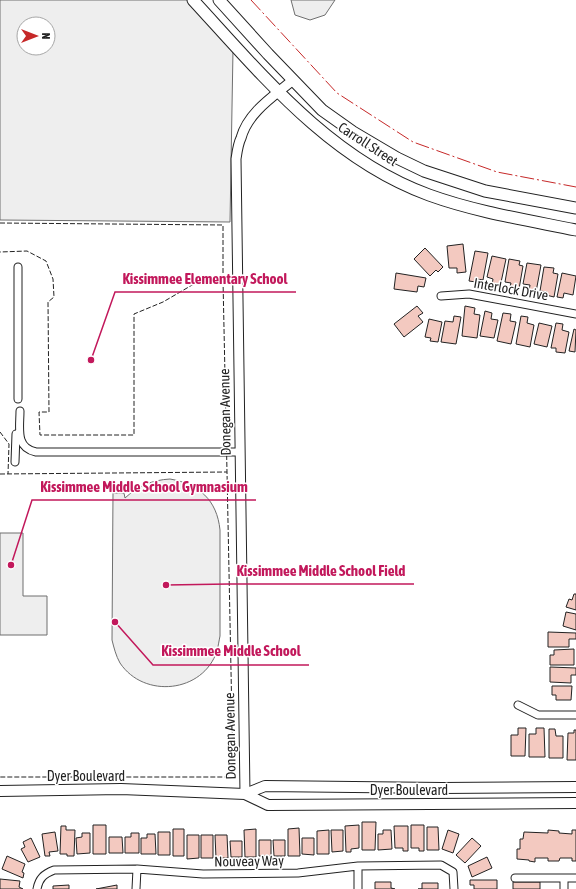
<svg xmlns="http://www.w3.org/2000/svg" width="576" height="889" font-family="'Asap Condensed',sans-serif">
  <rect width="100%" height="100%" fill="#fff"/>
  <path fill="#eee" stroke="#6f6f6f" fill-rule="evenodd" d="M0 0H187L233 50 230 222 0 220ZM24 24H48V48H24Z
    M291 0H335L325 15 310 20 295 15Z
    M170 479C199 484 217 500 220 530V636C219 641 218 647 217 651 203 693 144 699 120 663 116 656 114 648 112 640L113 493H124L125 498C138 486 152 480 170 479Z
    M0 533H23V596H47V635H0Z"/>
  <path fill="#f3c9c0" stroke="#222" d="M463 244 466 272 457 273V268H449L447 246Z
    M425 248 443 267 438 272 436 270 430 276 414 259Z
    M475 251 488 253 483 280 477 279 476 282 469 281Z
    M492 256 506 259 500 287 492 285 493 279 487 277Z
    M509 259 520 261 519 265 523 266 519 289 510 287 511 283 505 282Z
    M527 263 541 265 536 292 529 291 530 285 523 284Z
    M544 267 554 268 553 273 558 274 554 297 546 295 547 292 540 291Z
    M396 273 426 278 424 287 418 286 417 292 394 289Z
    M562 273 576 276 573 295 564 293 563 298 557 297Z
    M417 306 423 313 418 316 423 322 404 337 394 324Z
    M465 306 475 308 474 314 480 315 477 338 462 336Z
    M485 311 492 313 491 319 498 320 494 338 480 336Z
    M503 313 511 314 510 321 516 322 511 344 497 341Z
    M454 316 461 317 456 344 441 342 445 321 453 322Z
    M521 316 528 317 527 323 534 325 530 347 516 344Z
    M429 319 442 322 438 342 430 341 431 338 425 337Z
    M539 323 552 326 547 347 534 344Z
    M556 323 563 324 562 330 569 332 565 353 556 352V348H551Z
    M574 329 576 330 575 352 569 351Z
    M574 594H576V610L566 607 569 599 572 600Z
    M566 612 576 614V630L563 626Z
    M548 632 576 633V639H569V647H548Z
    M574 649V665H550V655H554V650Z
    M550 667 576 668V675H571V683L550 682Z
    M552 686H572L571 700H556V695H552Z
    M518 728H526L525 756H511V735H518Z
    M536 728H544L545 757H529V734H536Z
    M549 729H555L556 736H563V758H549Z
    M574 730H576V760H567L568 733H574Z
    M362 822H376L375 850H362Z
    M93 825H106V854H93Z
    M359 825V848L351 849V852H346L345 826Z
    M411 825H424V851H419V848H411Z
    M61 826H66V830H75L74 856H67V854H60Z
    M394 826H408V851H403V848H395Z
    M427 827H438L439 850H427Z
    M299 828 300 856H288V829Z
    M173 829H184V856H173Z
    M256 829V857H245L244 830Z
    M329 830V854H317V831Z
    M331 830H343V851L332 852Z
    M383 830H391L392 849 378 850V834H383Z
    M448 830 459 834 453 853 442 849Z
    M548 830 559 831V833L572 834V830H576V861H572V858H560L559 861H548V858H535V862L529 861V860L517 859V849H520V839H523L524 832 548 833Z
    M55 832 58 851 49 852 50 856H45L42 834Z
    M158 832H170V855H158Z
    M82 833H90V853L77 854 76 838 82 837Z
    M131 833H139V853H125V837H131Z
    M147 834H155L156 854H141V838H147Z
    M187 835H199V858L187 859Z
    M201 835H213V858H201Z
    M215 835H227L228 858H216Z
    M109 837H122L123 853H109Z
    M31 838 40 857 28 862 21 849 25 847 23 842Z
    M302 838H314V855L302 854Z
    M472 838 481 846 465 863 456 855Z
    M259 840H271V856H259Z
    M273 840H285V856H274Z
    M230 841H242V857H231Z
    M7 856 25 864 22 872 24 873 23 878 2 869Z
    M487 857 492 868 472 877 468 866Z
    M0 879 20 881 19 887 23 889H0Z
    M470 880H497V889H474V885H470Z
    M375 882H391V888L395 889H375Z
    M513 882H540V889H513Z
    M422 883H438V889H418H422Z
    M69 885V889H53V886Z
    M117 885V889H96Z"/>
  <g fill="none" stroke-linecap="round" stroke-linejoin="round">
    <defs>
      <path id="minor" d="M441 296 469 294 576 314
        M18 399V267
        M20 411C20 428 15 448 36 452H240
        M15 462 16 434
        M518 705 538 715H576
        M358 866V889
        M515 878H576
        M37 889C39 878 44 874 54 870L137 869 203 874 298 873 358 866 441 865 453 872 454 889
        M136 889 137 869
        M564 889V878"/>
      <path id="tertiary" d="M245 794 236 159C237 152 238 144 241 138 248 112 274 96 293 80"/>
      <path id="secondary" d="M0 791 121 789 245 794 265 786 442 788 576 787
        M245 794 268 805 576 803"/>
      <path id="primary" d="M193 0C262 75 330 159 429 195 476 212 527 220 576 230
        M219 0 268 54 322 110 353 132 397 158 424 171 485 191 576 208"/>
    </defs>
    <use href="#minor" stroke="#222" stroke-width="9"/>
    <use href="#tertiary" stroke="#222" stroke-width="11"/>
    <use href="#secondary" stroke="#222" stroke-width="12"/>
    <use href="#primary" stroke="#222" stroke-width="13"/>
    <use href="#minor" stroke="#fff" stroke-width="7"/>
    <use href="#tertiary" stroke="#fff" stroke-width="9"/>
    <use href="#secondary" stroke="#fff" stroke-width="10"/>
    <use href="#primary" stroke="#fff" stroke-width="11"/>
    <path stroke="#222" stroke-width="1" stroke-dasharray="5 2" stroke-linecap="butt" d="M0 223 223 225V280L199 281 163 302 134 314V435H40L39 412H49L48 302 54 297 53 279 46 261 27 251 0 252
      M223 280 227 472
      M0 432 9 444 8 474
      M0 474 227 472 233 770 227 777H0"/>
    <path stroke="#c62828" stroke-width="1" stroke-dasharray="14 3 2 3" stroke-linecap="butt" d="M251 0 337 93 413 142 497 172 576 187"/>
  </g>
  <g text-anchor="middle" stroke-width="3" stroke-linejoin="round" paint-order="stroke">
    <g font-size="14" fill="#222" stroke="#fff">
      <text transform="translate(368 144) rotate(33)" y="5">Carroll Street</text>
      <text transform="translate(511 289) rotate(10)" y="5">Interlock Drive</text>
      <text transform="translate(225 412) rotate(-91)" y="5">Donegan Avenue</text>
      <text transform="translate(230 736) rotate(-91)" y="5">Donegan Avenue</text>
      <text x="86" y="781">Dyer Boulevard</text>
      <text x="409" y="795">Dyer Boulevard</text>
      <text transform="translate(249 861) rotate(-1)" y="5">Nouveay Way</text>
    </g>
  </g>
  <path fill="none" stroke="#c2185b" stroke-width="1.5" d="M91 360L115 292H296M11 565L32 500H256M166 585L229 584H414M115 622L153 665H309"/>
  <g fill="#c2185b" stroke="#fff" stroke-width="1.5">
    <circle cx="91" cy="360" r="4"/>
    <circle cx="11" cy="565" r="4"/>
    <circle cx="166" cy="585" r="4"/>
    <circle cx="115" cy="622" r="4"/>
  </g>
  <g font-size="15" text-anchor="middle" font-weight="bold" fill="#c2185b" stroke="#fff" stroke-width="3" stroke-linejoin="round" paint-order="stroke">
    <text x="205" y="284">Kissimmee Elementary School</text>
    <text x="144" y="492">Kissimmee Middle School Gymnasium</text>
    <text x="321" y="576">Kissimmee Middle School Field</text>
    <text x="231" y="656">Kissimmee Middle School</text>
  </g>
  <g transform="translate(36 36) rotate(90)"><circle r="19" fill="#ffffff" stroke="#a7a7a7"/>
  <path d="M0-3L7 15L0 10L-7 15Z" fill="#c62828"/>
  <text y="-6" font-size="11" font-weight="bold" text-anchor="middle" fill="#222222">N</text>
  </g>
</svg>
